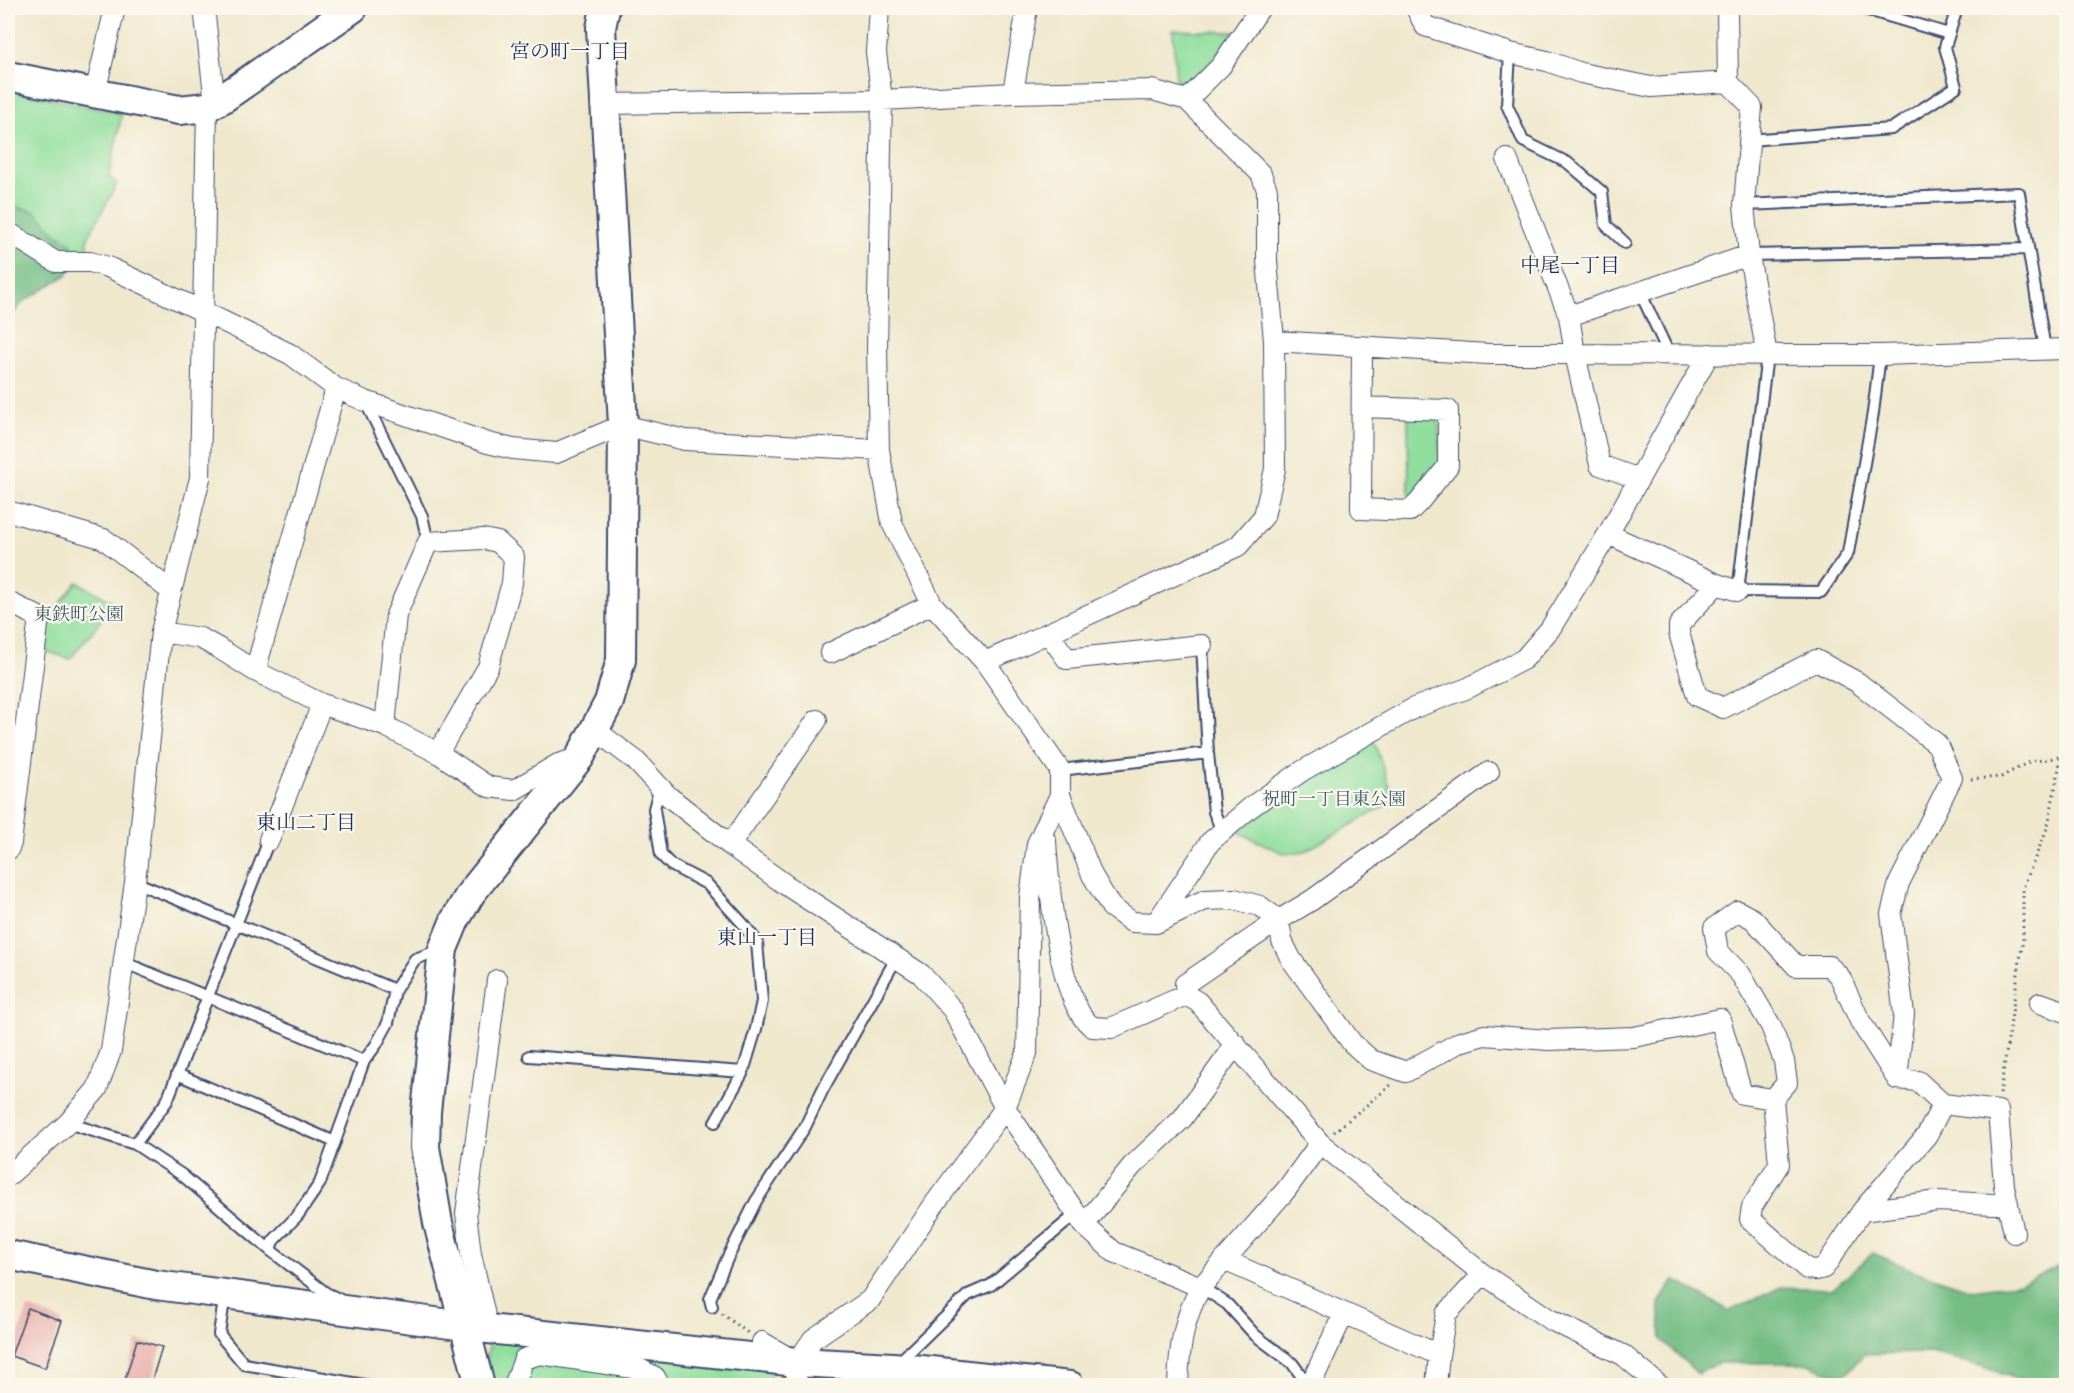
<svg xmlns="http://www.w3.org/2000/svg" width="2074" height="1393" font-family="'IM FELL Great Primer','Noto Serif JP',serif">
  <rect width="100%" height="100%" fill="#fbf7ec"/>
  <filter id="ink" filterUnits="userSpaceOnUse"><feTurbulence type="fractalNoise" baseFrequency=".0167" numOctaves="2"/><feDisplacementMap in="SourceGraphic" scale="12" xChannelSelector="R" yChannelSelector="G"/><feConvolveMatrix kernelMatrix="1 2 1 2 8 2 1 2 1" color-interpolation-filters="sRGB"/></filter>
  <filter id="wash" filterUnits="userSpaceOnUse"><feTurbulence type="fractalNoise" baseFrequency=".008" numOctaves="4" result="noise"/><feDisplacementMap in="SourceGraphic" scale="24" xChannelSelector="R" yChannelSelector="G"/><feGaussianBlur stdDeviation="1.35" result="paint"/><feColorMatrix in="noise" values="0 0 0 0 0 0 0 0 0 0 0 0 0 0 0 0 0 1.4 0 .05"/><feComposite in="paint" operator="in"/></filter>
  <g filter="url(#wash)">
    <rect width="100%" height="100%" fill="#f0e8cd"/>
    <path fill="#90de9d" stroke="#56867e" stroke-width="1.5" d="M1173 30 1234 32C1218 54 1204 77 1176 83Z
      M8 90 122 113 109 176 117 184 88 237V256L57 254 8 224Z
      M1408 417 1436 418 1439 424 1440 465 1409 500Z
      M77 582 115 603 70 659 45 651 50 616Z
      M1374 741 1394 801 1305 851 1285 854 1238 832 1315 775Z
      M492 1340 772 1366 769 1385 491 1386 487 1353Z"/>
    <path fill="#74bd84" stroke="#487671" stroke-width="1.5" d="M8 204 11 206 35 211 57 234 72 244 68 274 23 302 8 320Z
      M1873 1253 1912 1270 1972 1290 2022 1283 2066 1263V1382L2030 1384 1978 1365 1931 1353 1864 1354 1843 1377 1805 1363H1717L1698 1374 1662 1340 1659 1303 1674 1280 1730 1311 1781 1287 1833 1289Z"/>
    <g id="blocks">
      <path fill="#e9aeaa" d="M28 1308 62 1321 45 1368 11 1356Z
        M137 1340 162 1347 150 1386H123Z"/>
    </g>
  </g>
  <g filter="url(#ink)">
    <use href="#blocks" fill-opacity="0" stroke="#3b4b6f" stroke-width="1.5"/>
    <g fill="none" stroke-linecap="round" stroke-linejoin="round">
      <defs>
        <path id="lane" d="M1861 8 1949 34
          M1510 53 1507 105 1523 141 1568 163 1602 192 1606 225 1625 243
          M1749 140 1891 129 1956 87 1945 47 1957 8
          M1744 205 2019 193 2045 349
          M1749 255 2028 249
          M1640 292 1669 354
          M1767 355 1738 591 1821 592 1848 553 1873 413 1880 355
          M365 401 422 516 428 542
          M1202 645 1208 753 1214 812 1222 831
          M1060 770 1208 753
          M660 786 654 809 661 855 671 865 707 884 745 926 757 942 762 1001 756 1029 743 1072 715 1122
          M135 882 395 990
          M123 962 364 1061
          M529 1056 743 1072
          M177 1074 335 1142
          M68 1123 135 1144 182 1175 270 1250 326 1293 339 1299
          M135 1144 167 1101 269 840
          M270 1250 273 1241 298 1215 320 1183 364 1061 376 1045 388 1023 395 990 415 959 440 950
          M1201 1287 1227 1304 1255 1335 1292 1363 1309 1386
          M225 1294 219 1334 244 1364 370 1386
          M712 1307 710 1299 727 1259 756 1201 805 1127 823 1089 897 957
          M897 1364 968 1295 991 1285 1075 1215"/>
        <path id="street" d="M204 8 215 103
          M1416 8 1425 26 1510 53 1547 61 1581 73 1651 87 1728 82
          M1727 8 1728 82 1752 107 1744 205 1749 255 1767 355
          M95 93 115 8
          M1013 93 1027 8
          M1187 100 1221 66 1260 8
          M605 104 882 100 1013 93 1152 90 1187 100 1261 174 1267 190V261L1274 341 1275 469 1264 516 1238 546 985 662
          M1507 159 1569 316 1575 354 1880 355 2066 349
          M8 232 56 262H90L108 267 202 311 290 354 336 388 365 401 488 443 513 449 556 453 623 425 685 440 879 450
          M1569 316 1749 255
          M1274 341 1488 354H1575L1600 465 1639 479
          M1362 407 1448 410V466L1419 502 1410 511 1361 509 1362 347
          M8 511 104 539 171 591
          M1608 534 1717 584 1738 591
          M1717 584 1679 625V633L1697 696 1723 708 1816 660 1857 682 1937 744 1952 778 1899 883 1891 914 1904 1014 1897 1079
          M8 605 10 603 39 617 11 843 8 850
          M161 632 200 638 220 649 255 671 322 704 385 726 438 753 489 787 514 790 558 764 578 758
          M1048 633 1067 659 1202 645
          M830 653 932 604
          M255 671 336 388
          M385 726 396 615 428 542 483 539 498 542 514 557 512 583 488 667 438 753
          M595 730 635 760 668 796 730 845 786 885 921 974 953 1010 1005 1108 1084 1225 1114 1252 1201 1287
          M1060 795 1092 875 1111 907 1132 922 1156 923 1205 900 1234 899 1260 906 1279 920 1312 900 1489 772
          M269 840 322 704
          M1046 841C1049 887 1057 974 1080 1013 1083 1019 1088 1023 1092 1027L1111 1028 1186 995 1198 1002 1320 1143 1483 1274 1549 1319 1623 1355 1660 1386
          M730 845 817 720
          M1738 911 1753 919 1796 966H1829L1840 977 1860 1021 1897 1079 1918 1081 1943 1104 1927 1135 1862 1211 1824 1268 1816 1270 1807 1269 1750 1219 1752 1207 1779 1164 1773 1099 1787 1083 1784 1061 1771 1026 1741 975 1718 951 1714 928Z
          M1156 923 1210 842 1251 807 1302 771 1414 708 1468 688 1524 659 1550 629 1608 534 1709 354
          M1186 995 1185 984 1279 920 1282 941 1291 959 1352 1043 1371 1060 1406 1072 1460 1042 1484 1035 1548 1040 1634 1037 1720 1019 1742 1094 1773 1099
          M2040 1003 2066 1012
          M1943 1104 1998 1111 2004 1186 2014 1233
          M8 1176 68 1123 97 1089 111 1051 135 882 161 632 200 478 207 107
          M1862 1211 1938 1201 1992 1204 2008 1203
          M1084 1225 1132 1166 1182 1119 1236 1044
          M1224 1260 1439 1355
          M488 1329 471 1254 466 1213 497 980
          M762 1342 789 1358
          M514 1386 524 1359 540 1354 640 1369 655 1377 660 1386
          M796 1386 797 1362 813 1339 870 1300 933 1206 1005 1108 1027 1053 1030 897 1037 844 1060 795V770L985 662 932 604 892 523 879 450 877 348 882 100 876 52 879 8
          M1178 1386C1179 1350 1183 1318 1201 1287L1286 1190 1320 1143
          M1310 1386 1344 1313
          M1436 1386 1439 1355 1446 1314 1483 1274"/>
        <path id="secondary" d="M8 76 179 110 207 107 222 99 353 8
          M8 1255 156 1285 488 1329 797 1362 893 1367 1070 1386
          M480 1386 438 1223 425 1147 426 1112 443 949 455 920 471 893 580 757 609 702 621 660 623 425 601 28 605 8"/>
      </defs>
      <use href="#lane" stroke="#3b4b6f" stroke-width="14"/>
      <use href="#street" stroke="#3b4b6f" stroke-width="22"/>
      <use href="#secondary" stroke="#3b4b6f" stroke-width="32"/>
      <path stroke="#3b4b6f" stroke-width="3" stroke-dasharray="1.5 4.5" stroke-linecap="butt" d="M1971 779 2001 777 2029 762 2066 756
        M2000 1094 2023 940V888L2048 826 2061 757
        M1334 1132 1391 1085
        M722 1314 748 1333"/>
      <use href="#lane" stroke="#fff" stroke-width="10"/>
      <use href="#street" stroke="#fff" stroke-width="20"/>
      <use href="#secondary" stroke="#fff" stroke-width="28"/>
    </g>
  </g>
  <g text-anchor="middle" stroke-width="4.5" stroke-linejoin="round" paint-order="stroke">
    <g font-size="18" fill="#385b6e" stroke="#fbf7ec">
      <text x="79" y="620">東鉄町公園</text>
      <text x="1334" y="805">祝町一丁目東公園</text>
    </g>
    <g font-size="20" fill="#1b2f5e" stroke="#fbf7ec">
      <text x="570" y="58">宮の町一丁目</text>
      <text x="1570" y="272">中尾一丁目</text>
      <text x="306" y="829">東山二丁目</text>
      <text x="767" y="944">東山一丁目</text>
    </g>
  </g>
  <rect width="2074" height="1393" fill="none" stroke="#fbf7ec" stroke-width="30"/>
</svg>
